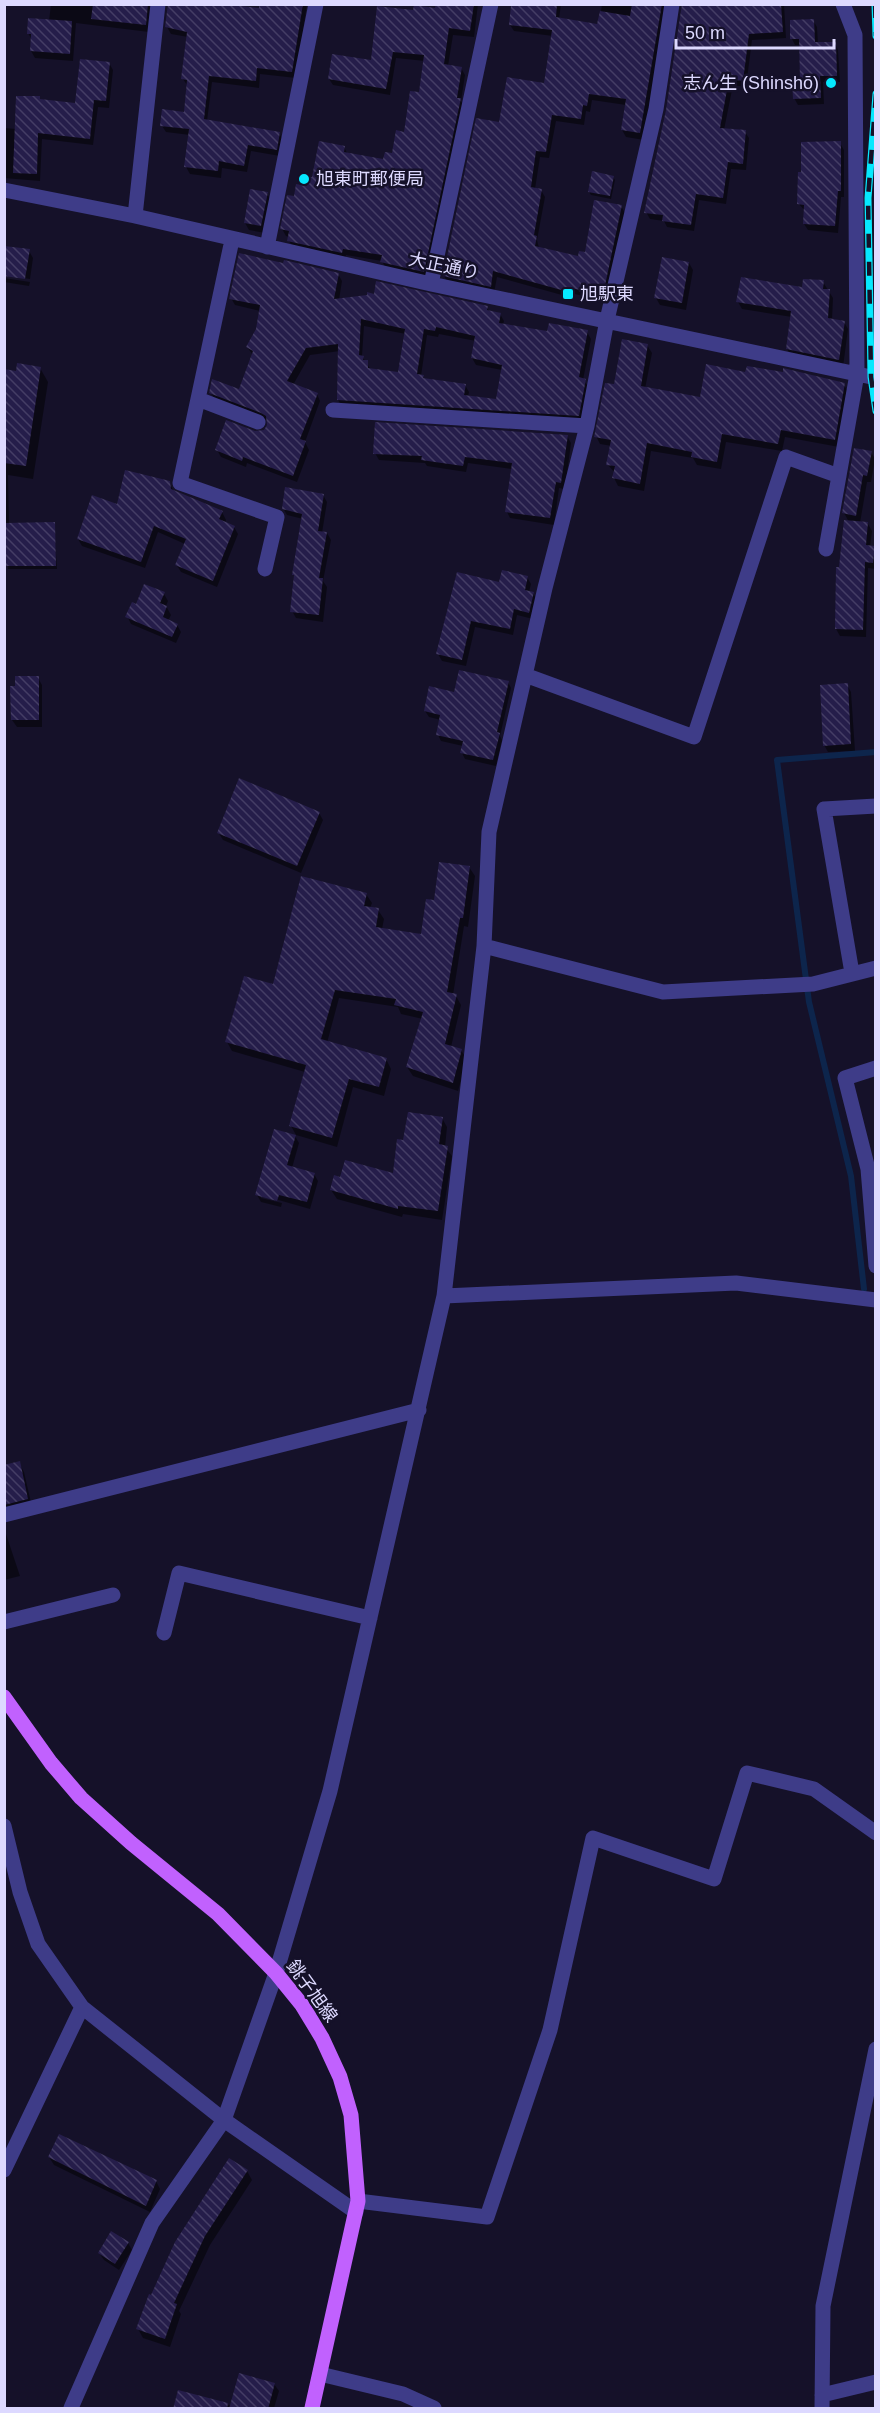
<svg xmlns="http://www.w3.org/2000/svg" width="880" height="2413" font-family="Arial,'Noto Sans JP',sans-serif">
  <defs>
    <pattern id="building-back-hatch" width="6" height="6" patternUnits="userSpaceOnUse" patternTransform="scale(1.5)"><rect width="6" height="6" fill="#251d4a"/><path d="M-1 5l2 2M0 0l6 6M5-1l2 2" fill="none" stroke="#443d65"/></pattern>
  </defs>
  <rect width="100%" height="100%" fill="#151129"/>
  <path fill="#0007" fill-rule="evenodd" d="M51 4H155L149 32 76 23 73 61 35 58 31 51 32 40 28 33 49 21Z
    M260 4H307L296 78 260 74 259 88 212 82 207 121 279 133 283 140 280 156 251 151 247 172 222 168 221 178 190 174 186 167 190 135 166 132 162 126 185 114 187 85 183 79 188 37 171 34 167 27 260 10Z
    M437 4H478L474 37 453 35 448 66 461 68 465 75 461 101 464 106 427 278 386 269 382 261 346 255 345 260 293 247 289 241V237L286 236 282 229 296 198 308 188 313 179 344 147 348 155 385 161 393 155 405 134 420 94 425 61 396 58 390 95 333 85 329 79 373 62 415 12 437 9Z
    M512 4H561L559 19 599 26 602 4H669L644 140 626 137 622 130 626 105 592 100 590 112 586 111 584 125 556 121 549 158 540 157 535 189 541 190 545 197 537 240 539 248 579 258 586 254 621 206 625 213 606 301 570 293 569 297 497 277 494 293 448 283 444 276 501 124 545 85 553 36 514 31 510 25Z
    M683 4H784L786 38 752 40 746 87 733 85 724 130 745 132 749 138 746 170 731 169 726 204 699 200 694 231 667 227 664 221 650 219 646 212 667 111Z
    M813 20 817 27 818 44 835 43 838 50 840 82H823L824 104 798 105 794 98 802 82 800 45H795L792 39Z
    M109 63 113 70 109 108 98 107 93 145 42 139 40 181 4 178V128L16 129 41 101 77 105Z
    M840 143 844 150V197H841L838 233 808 230 804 224 805 211 799 204Z
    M613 177 615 180 611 199 591 195 589 192Z
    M267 193 271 201 265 233 249 230 245 223Z
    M29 251 33 258 30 279 4 275Z
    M689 263 693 270 686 310 660 305 656 298Z
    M338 274 342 281 339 300 487 307 489 312 500 314 504 321 503 325 548 333 587 332 591 339 583 380 589 387 582 422 342 407 338 400 340 351 310 355 293 385 317 394 320 401 305 442 309 450 297 482 247 463 246 467 221 457 217 450 255 433 264 431 269 425 267 420 215 400 211 393 240 391 253 355 247 347 257 330 260 311 235 305 231 298ZM364 326 406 334 399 373 371 370 362 356ZM439 334 476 341 472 358 476 365 502 370 497 401 468 397 469 392 465 385 424 380 421 376 427 335 438 337Z
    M4 278 30 282 29 286 4 282Z
    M823 282 833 298 832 320 844 322 848 329 843 367 791 356 787 349 792 317 742 309 738 302 804 289Z
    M647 345 652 353 645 389 701 399 747 373 844 385 849 393 839 447 785 437 782 451 726 442 721 469 697 465 693 458 651 451 644 491 618 486 614 478 615 473 608 465 612 446 600 444 596 436 615 386Z
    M40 368 48 382 33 479 8 475 9 524H54L57 569H8L6 532H4V370L18 372Z
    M567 436 571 443 565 489 559 488 554 525 510 518 507 512 512 469 468 463 466 472 427 466 425 463 379 460 375 453Z
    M871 452 875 459 871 482H867L860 523 868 524 872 531 870 547 874 548 876 551V569L868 568 866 637 840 636 836 629 840 569 849 522 844 513Z
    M169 482 174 492 222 512 226 520 225 523 234 527 238 534 217 587 181 572 176 564 185 544 158 532 145 568 82 546 78 539 118 506Z
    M323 495 327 502 322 533H327L331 540 323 581 327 587 323 622 296 618 292 611 296 578 293 574 303 519 287 515 283 508Z
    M527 577 531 584 529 592 533 593 537 600 533 619 517 615 513 635 475 627 466 666 442 661 438 654 500 583Z
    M164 594 168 601 166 606 171 615 168 621 177 625 181 632 176 643 131 624 127 616 137 606Z
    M38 678 42 685V727H17L12 720Z
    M508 682 511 688 500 736 502 740 496 766 465 759 462 753 463 746 441 741 438 735 441 720 429 717 425 711 455 694Z
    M847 685 851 692 855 751 828 752 824 745Z
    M319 813 323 820 301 873 223 840 218 832Z
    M469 867 475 876 468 927 464 926 453 995 456 996 461 1005 451 1047 461 1050 467 1060 458 1091 413 1076 407 1067 423 1019 401 1014 398 1007 339 998 327 1043 386 1059 391 1069 384 1096 353 1087 337 1147 296 1135 291 1126 305 1072 232 1051 227 1042 274 986 366 894 372 903 370 908 378 910 384 919 382 929 422 936 435 902Z
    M442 1118 447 1127 445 1147 452 1156 442 1220 403 1214 402 1217 337 1199 331 1190 341 1179 394 1175 405 1142Z
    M295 1136 299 1143 292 1168 314 1174 318 1181 310 1209 261 1195V1198L282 1203 281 1207 261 1202 257 1195Z
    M19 1463 24 1472 32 1507 4 1514V1466Z
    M4 1528 20 1576 4 1580Z
    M49 2157 156 2181 160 2189 150 2212 54 2165Z
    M247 2171 252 2180 210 2245 179 2311 181 2314 170 2347 143 2338 138 2329 152 2297Z
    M128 2243 132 2250 119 2270 104 2260 99 2253Z
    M274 2384 279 2391 274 2408H175L180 2392 231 2406Z"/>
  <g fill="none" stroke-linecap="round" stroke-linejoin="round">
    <path stroke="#0d254c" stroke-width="6" d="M864 1289 851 1176 809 1002 777 760 876 752"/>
  </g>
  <path fill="url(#building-back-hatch)" fill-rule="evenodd" d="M93 4H148L146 25 91 19Z
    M168 4H226L259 8V4H303L292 72 257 68 256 81 209 76 204 119 280 132 277 150 248 145 244 166 219 161 218 171 184 167 189 129 160 126 162 109 184 112 187 80 181 79 187 32 165 27Z
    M436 4H474L470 31 449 28 444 64 462 67 457 98H461L424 272 380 262 382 255 343 249 342 253 287 241 289 231 280 229 287 195 294 196 296 184 307 186 309 177H312L319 141 345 146 344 152 383 159 385 152 392 153 396 130 404 132 410 91 419 92 424 55 393 52 386 89 328 79 332 54 371 60 377 6 413 10 414 5 435 8Z
    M520 4H557L556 17 597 24 600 11 630 16 632 4H662L640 133 621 130 626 99 589 94 587 106 583 105 581 119 552 115 546 152 536 151 531 187 542 189 534 235 537 236 535 246 578 256 579 251 585 252 594 200 622 205 603 295 566 287 565 291 493 271 491 287 443 276 476 118 499 122 507 77 544 83 552 30 509 25 511 6H520Z
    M682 4H781L783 32 749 34 743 81 729 79 720 128 746 130 743 164 728 162 723 198 696 194 691 225 662 221 663 215 644 213 666 110Z
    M28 18 72 21 70 54 30 51 31 34H27Z
    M814 19 815 42H836L837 76H820L821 98 793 99 792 80H800L799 39H790V20Z
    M80 59 110 62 106 101 94 100 90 139 38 133 37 174 13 173 16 96H40V99L75 103Z
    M841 141V191H838L835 226 803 224 804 205 797 204 798 172H801V142Z
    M592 171 614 176 610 196 588 192Z
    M250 189 268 192 261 226 244 223Z
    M4 246 30 249 25 279 4 276Z
    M239 253 283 263 284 260 339 273 334 299 367 295V292L374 294 376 281 488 306 487 310 501 313 499 323 547 331 549 323 588 330 579 377 586 379 579 416 337 400 338 344 306 348 287 381 318 393 300 439 306 441 293 476 243 457 242 461 215 450 226 420 255 431 264 430 267 425 266 416 261 413 209 393 212 379 239 389 253 351 246 347 256 329 260 305 229 299ZM361 319 405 329 398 372 368 368V360H363L364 356 359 355ZM436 327 475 336 471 358 502 365 496 399 464 395 466 384 423 378 424 375 417 374 424 329 435 331Z
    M662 257 689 262 682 303 654 298Z
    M741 277 802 287 803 279 824 280 823 289H830L828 318 845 321 839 360 786 349 791 311 736 302Z
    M622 339 648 344 641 386 700 397 706 364 745 372 747 366 783 372V368L845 383 835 440 781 430 778 444 722 434 717 462 691 457 692 452 647 443 640 484 612 478 615 466 606 465 611 440 594 437 605 383 614 384Z
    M17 363 41 367 26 466 4 463V369L16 371Z
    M375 422 568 435 561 483 556 482 550 518 505 512 512 463 465 457 463 466 421 460 422 456 373 454Z
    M854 448 872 451 867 476 863 475 856 516 842 513Z
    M125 470 170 481 171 489 223 511 219 519 235 526 213 581 175 565 186 539 154 526 141 562 77 539 92 495 117 504Z
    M285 487 324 494 318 531 327 532 319 578H323L319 615 290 612 294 575H292L302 514 282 509Z
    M844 520 868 522 866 545 875 546 873 563 865 562 863 630 835 629 836 567H839Z
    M55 522 56 566H5V523Z
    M502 570 528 576 525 590 534 592 529 613 514 609 510 629 471 621 462 660 436 654 457 572 499 582Z
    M144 584 165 592 160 603 167 606 163 617 178 624 172 637 125 617 132 602 136 604Z
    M459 670 509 681 497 732 500 733 493 760 460 753 463 741 436 735 440 715 424 711 429 686 454 692Z
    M15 676H39V720H11L10 686H15Z
    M848 683 851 744 823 746 820 685Z
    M239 778 320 812 297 866 217 833Z
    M439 862 470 866 463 918H460L447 992 457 994 445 1044 462 1049 453 1083 406 1067 423 1012 394 1005 396 999 335 990 321 1039 387 1058 379 1087 349 1079 332 1138 289 1126 306 1065 225 1042 244 976 273 984 301 876 367 893 364 906 379 908 376 927 421 934 426 899 434 900Z
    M408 1112 443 1117 439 1144 448 1146 438 1211 398 1206V1209L330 1190 334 1175 340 1177 345 1160 393 1173 397 1139 403 1140Z
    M274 1129 296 1135 287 1165 315 1173 307 1202 279 1195 277 1201 255 1195Z
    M20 1461 28 1499 4 1505V1465Z
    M59 2134 157 2180 146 2206 48 2157Z
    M229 2158 248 2170 205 2236 174 2303 177 2304 165 2339 136 2329 149 2294 151 2295 175 2242Z
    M111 2231 129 2242 115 2264 98 2253Z
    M239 2373 275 2383 268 2409H229Z
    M178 2390 228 2403 227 2409H173Z"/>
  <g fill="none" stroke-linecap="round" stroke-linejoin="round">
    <path stroke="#3e3c88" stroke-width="15" d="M4 190 135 216 431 284 876 378
      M135 216 158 4
      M232 240 180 483 277 517 265 569
      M267 247 316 4
      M431 284 491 4
      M198 399 258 422
      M333 410 587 426
      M826 549 857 374 855 35 843 4
      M525 675 694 737 786 457 839 476
      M484 946 663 992 813 984 876 968
      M852 973 824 809 876 806
      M876 1068 845 1078 868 1169 876 1266
      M444 1296 736 1283 876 1300
      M4 1515 419 1410
      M4 1622 113 1595
      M164 1633 179 1573 370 1618
      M4 1826 20 1892 38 1944 82 2007
      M4 2170 82 2007 224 2120 356 2212
      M358 2201 487 2217 550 2030 593 1838 714 1879 747 1773 814 1789 876 1833
      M320 2374 403 2394 434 2408
      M822 2395 876 2382
      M71 2408 152 2223 224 2120 276 1973 330 1791 444 1296 484 946 489 832 545 588 587 426 607 320 656 109 672 4
      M822 2408 823 2306 876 2049"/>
    <path stroke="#c161fe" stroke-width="15" d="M4 1697 51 1763 81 1798 131 1843 218 1914 276 1973 302 2005 322 2038 340 2077 351 2115 358 2201 312 2408"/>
    <defs>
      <path id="rail" d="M875 4 876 36
        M876 94 868 198 871 377 876 411"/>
    </defs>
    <use href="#rail" stroke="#06e8fe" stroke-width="7"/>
    <use href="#rail" stroke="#151129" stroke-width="4.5" stroke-dasharray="14" stroke-linecap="butt"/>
  </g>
  <g fill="#06e8fe" stroke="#151129" stroke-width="2">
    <circle cx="831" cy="83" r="6"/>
    <circle cx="304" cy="179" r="6"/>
    <rect x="562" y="288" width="12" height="12" rx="3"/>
  </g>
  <g text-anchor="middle" stroke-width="5" stroke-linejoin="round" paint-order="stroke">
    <g font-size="18" fill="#ddd9ff" stroke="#151129" text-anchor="start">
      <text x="819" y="89" text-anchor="end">志ん生 (Shinshō)</text>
      <text x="316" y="185">旭東町郵便局</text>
      <text x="580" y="300">旭駅東</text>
    </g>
    <g font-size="18" fill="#ddd9ff" stroke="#151129">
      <text transform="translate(444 266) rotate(12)" y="6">大正通り</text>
      <text transform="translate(312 1991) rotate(54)" y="6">銚子旭線</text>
    </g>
  </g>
  <rect width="880" height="2413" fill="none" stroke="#ddd9ff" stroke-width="12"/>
  <path d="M676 39v9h158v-9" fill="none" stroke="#ddd9ff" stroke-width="3"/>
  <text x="685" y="39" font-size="18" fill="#ddd9ff" stroke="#151129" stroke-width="4.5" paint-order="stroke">50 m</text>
</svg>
